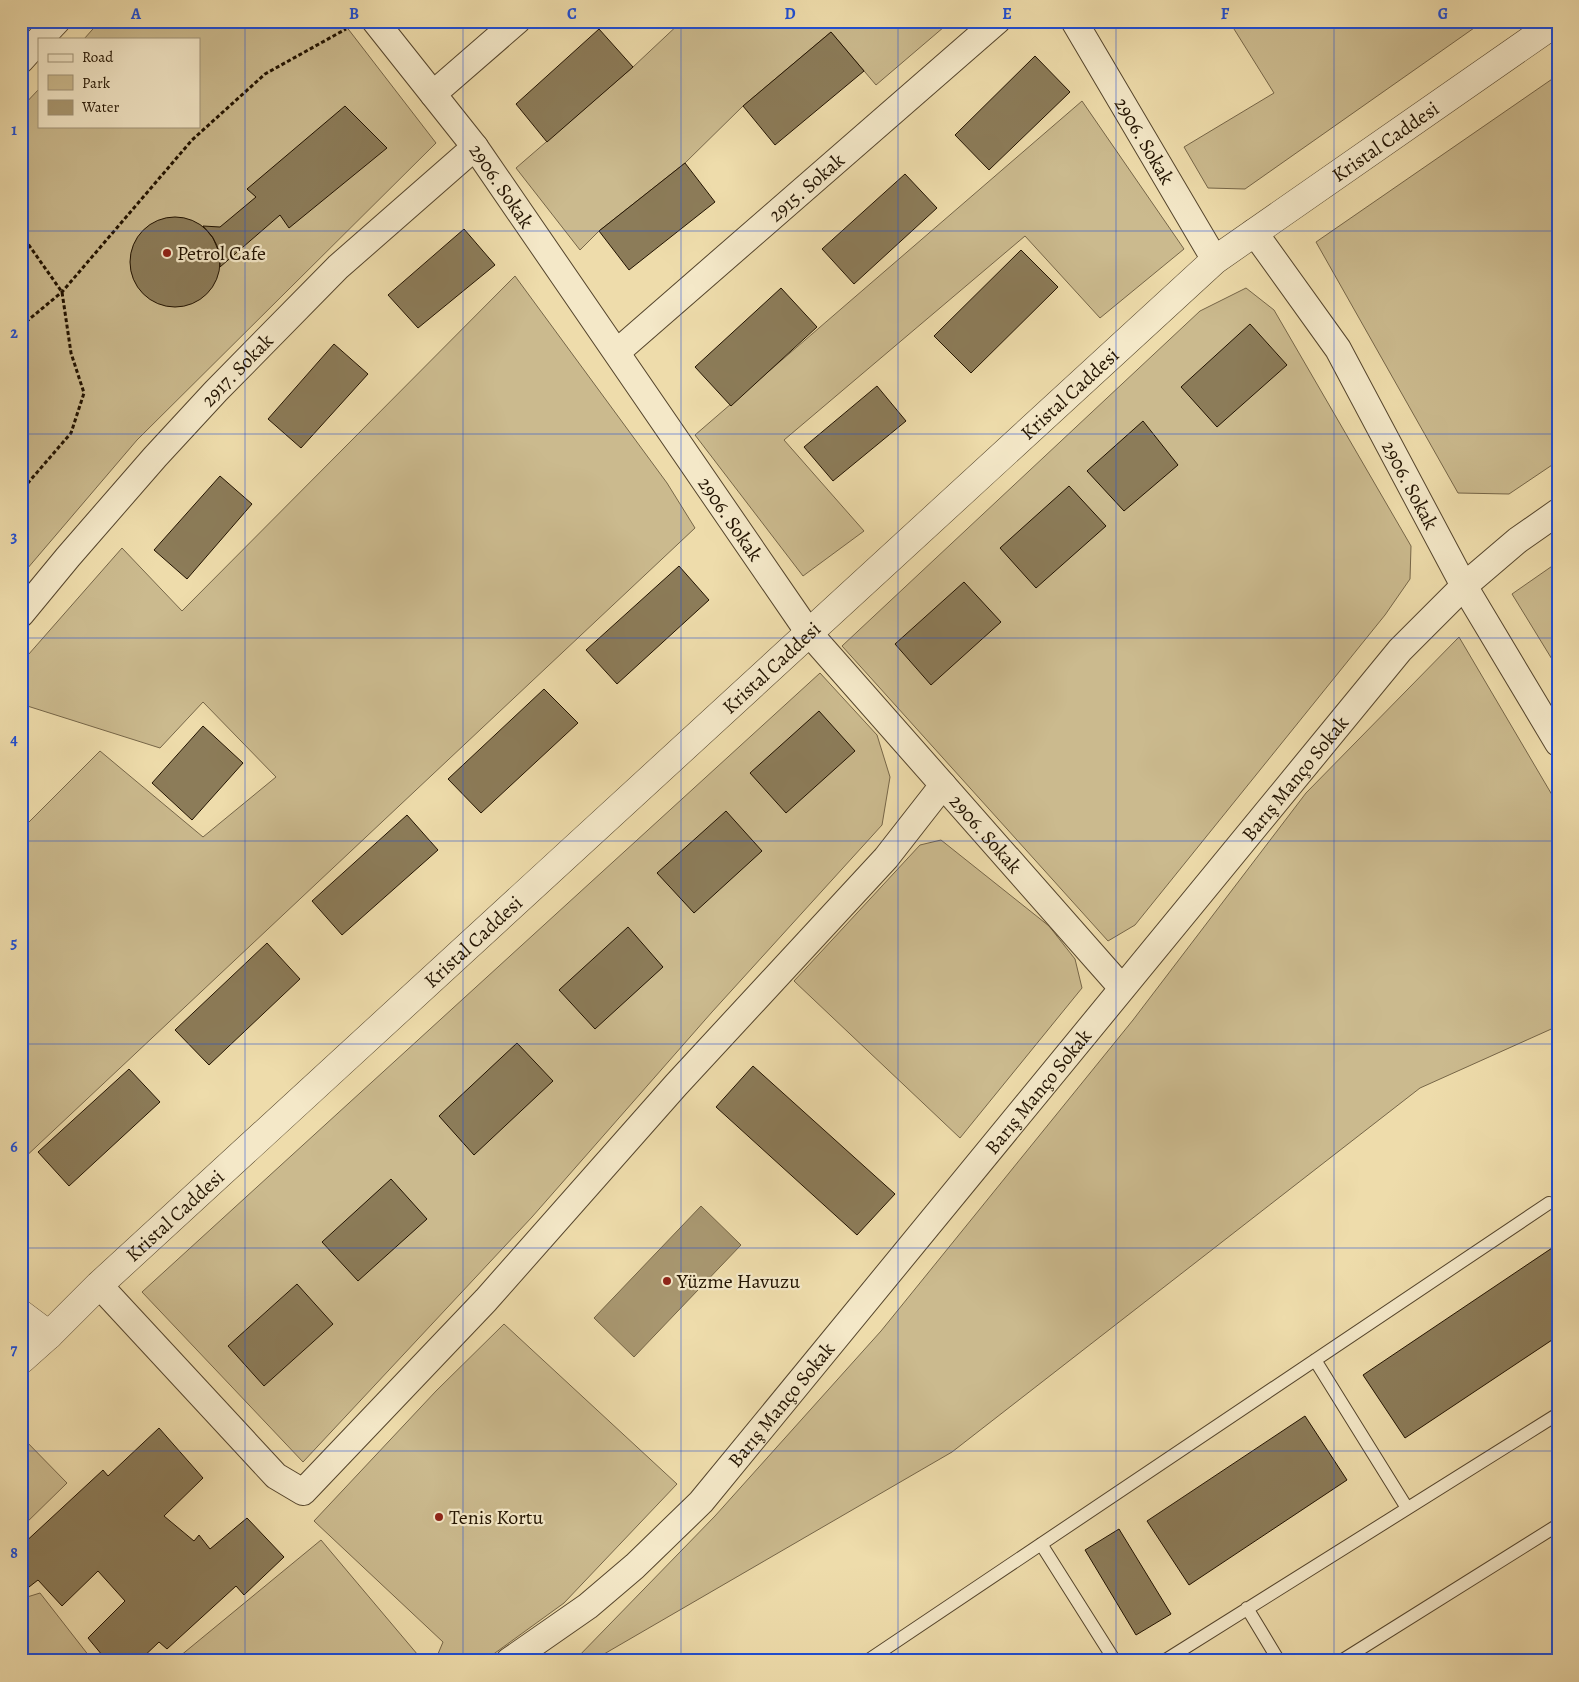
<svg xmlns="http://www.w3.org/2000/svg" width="1579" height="1682" font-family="Alegreya,serif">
  <rect width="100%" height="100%" fill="#eedcab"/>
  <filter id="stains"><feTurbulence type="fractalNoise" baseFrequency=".004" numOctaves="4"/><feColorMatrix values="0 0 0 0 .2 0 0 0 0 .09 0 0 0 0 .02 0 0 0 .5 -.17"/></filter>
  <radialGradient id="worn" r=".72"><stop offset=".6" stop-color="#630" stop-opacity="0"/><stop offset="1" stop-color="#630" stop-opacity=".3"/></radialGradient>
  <path fill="#cbba8e" stroke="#766648" d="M100 21H342L436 143 137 440 21 576V108L39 89V126H199V39H84Z
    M682 21H951L876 85 831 32 743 106 685 163 599 231 580 250 516 168 633 67Z
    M1229 21H1484L1245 189 1208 188 1184 147 1274 93Z
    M1558 75V461L1509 494 1458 493 1316 242Z
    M1082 101 1184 249 1100 318 1025 236 784 440 864 531 803 576 695 435Z
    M515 276 667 483 695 528 21 1161V830L100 751 203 837 276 777 203 702 160 748 21 704V663L122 548 182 611Z
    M1246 288 1274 310 1411 546 1410 579 1385 615 1135 925 1108 941 842 646 1200 311Z
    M1558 562V669L1512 594Z
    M1459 637 1558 805V1026L1420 1088 952 1452 592 1661H574L715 1516 881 1331 1133 1020 1306 793Z
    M820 673 877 735 890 777 882 825 712 1012 532 1217 303 1462 142 1292Z
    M941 840 1049 926 1075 959 1082 988 960 1138 794 981 920 845Z
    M504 1324 677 1484 564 1603 484 1661H435L443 1642 314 1521 436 1391Z
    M21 1436 67 1483 21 1528Z
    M321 1540 423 1661H174Z
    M40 1593 93 1661H21V1594L24 1598Z"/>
  <path fill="#a99871" stroke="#736344" d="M701 1206 741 1245 634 1357 594 1318Z"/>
  <path fill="#8c7c59" stroke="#221301" d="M599 29 633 67 547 142 516 104Z
    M831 32 864 71 775 145 743 106Z
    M1035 56 1070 92 989 170 955 135Z
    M345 106 387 148 289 228 280 215 220 267 219 252 213 238 203 226 220 227 256 197 247 189Z
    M685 163 715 202 629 270 599 231Z
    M905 174 937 208 854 284 822 249Z
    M130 262a45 45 0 1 1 90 0a45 45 0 1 1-90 0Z
    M464 229 495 265 418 328 388 295Z
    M1021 250 1058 287 971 373 934 336Z
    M781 288 817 327 731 406 695 367Z
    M1250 324 1287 365 1217 427 1181 387Z
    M334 344 368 374 301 448 268 419Z
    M877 386 906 421 833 481 804 447Z
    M1143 421 1178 465 1124 511 1087 471Z
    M220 476 252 504 187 579 154 550Z
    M1069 486 1106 526 1036 588 1000 548Z
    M679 566 709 600 617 684 586 650Z
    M964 582 1001 622 931 685 895 644Z
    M544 689 578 723 481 813 448 779Z
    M819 711 855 751 786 813 750 773Z
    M203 726 243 763 192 820 152 783Z
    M726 811 762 851 694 913 657 873Z
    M407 815 438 850 342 935 312 901Z
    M628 927 663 967 595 1029 559 990Z
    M267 943 300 979 209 1065 175 1030Z
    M517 1043 553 1081 474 1155 439 1116Z
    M753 1066 895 1194 857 1235 716 1107Z
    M129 1069 160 1102 69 1186 38 1152Z
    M391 1179 427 1219 358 1281 322 1242Z
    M1558 1244V1336L1405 1438 1363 1375Z
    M297 1284 333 1324 264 1386 228 1346Z
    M1305 1416 1347 1480 1189 1585 1147 1521Z
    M159 1428 203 1478 164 1516 194 1541 199 1535 210 1549 247 1518 284 1557 244 1595 236 1586 167 1649 159 1642 139 1661H107L88 1638 125 1601 98 1571 62 1606 38 1580 29 1587 21 1579V1546L103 1470 108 1476Z
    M1119 1529 1171 1614 1136 1635 1085 1550Z"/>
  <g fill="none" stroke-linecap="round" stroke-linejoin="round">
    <defs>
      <path id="service" d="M1315 1360 1407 1508
        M1041 1544 1115 1661
        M1247 1608 1279 1661
        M867 1661 1549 1203
        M1164 1661 1558 1414
        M1341 1661 1558 1525"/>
      <g id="minor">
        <path id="s1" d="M375 21 475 147 809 633 1122 988"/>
        <path id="s2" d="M1074 21 1215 260"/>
        <path d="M40 39 57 21"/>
        <path d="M21 60 39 40"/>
        <path d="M433 94 517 21"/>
        <path id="s3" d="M1254 232 1338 349 1464 586 1558 743"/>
        <path id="s4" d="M617 352 997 21"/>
        <path id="s5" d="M21 614 68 557 155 457 216 391 338 267 475 147"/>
        <path d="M99 1285 276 1476 303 1492 486 1300 676 1085 886 858 943 785"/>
        <path id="s6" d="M509 1661 588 1606 635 1566 701 1502 1400 650 1464 586 1518 540 1558 512"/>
      </g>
      <g id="tertiary">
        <path d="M21 1314 49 1335"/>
        <path id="s7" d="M21 1360 49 1335 99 1285 1215 260 1558 21"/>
      </g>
    </defs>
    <use href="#service" stroke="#55452c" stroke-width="14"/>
    <use href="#minor" stroke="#55452c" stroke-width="28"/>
    <use href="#tertiary" stroke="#55452c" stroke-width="29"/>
    <path stroke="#221301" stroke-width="3" stroke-dasharray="4 2.5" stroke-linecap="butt" d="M21 234 62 292 71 353 84 393 71 433 21 491
      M21 326 62 292 192 140 265 74 346 29"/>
    <use href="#service" stroke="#f4e8c8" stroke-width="12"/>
    <use href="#minor" stroke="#f4e8c8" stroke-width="26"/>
    <use href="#tertiary" stroke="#f4e8c8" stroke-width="28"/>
  </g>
  <path fill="none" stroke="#1d4ed8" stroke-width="1" stroke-opacity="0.55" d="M245 21V1661M463 21V1661M681 21V1661M898 21V1661M1116 21V1661M1334 21V1661M21 231H1558M21 434H1558M21 638H1558M21 841H1558M21 1044H1558M21 1248H1558M21 1451H1558"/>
  <g fill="#8f2418" stroke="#f4e8c8" stroke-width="2">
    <circle cx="167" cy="253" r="5"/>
    <circle cx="667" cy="1281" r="5"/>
    <circle cx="439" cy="1517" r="5"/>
  </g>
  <g text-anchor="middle" stroke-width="4.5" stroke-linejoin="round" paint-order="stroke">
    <g font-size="20" fill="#221301" stroke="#f4e8c8">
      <text dy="7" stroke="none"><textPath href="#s2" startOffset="139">2906. Sokak</textPath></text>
      <text dy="7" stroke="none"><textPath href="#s7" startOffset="1831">Kristal Caddesi</textPath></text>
      <text dy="7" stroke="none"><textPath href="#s1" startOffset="208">2906. Sokak</textPath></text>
      <text dy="7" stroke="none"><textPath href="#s4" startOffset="251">2915. Sokak</textPath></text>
      <text dy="7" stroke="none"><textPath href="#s5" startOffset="326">2917. Sokak</textPath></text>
      <text dy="7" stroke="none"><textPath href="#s7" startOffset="1426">Kristal Caddesi</textPath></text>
      <text dy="7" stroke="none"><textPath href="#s3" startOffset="298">2906. Sokak</textPath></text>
      <text dy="7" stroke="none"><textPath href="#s1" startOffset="612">2906. Sokak</textPath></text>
      <text dy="7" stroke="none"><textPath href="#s7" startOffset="1021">Kristal Caddesi</textPath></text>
      <text dy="7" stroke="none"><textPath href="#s6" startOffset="1186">Barış Manço Sokak</textPath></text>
      <text dy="7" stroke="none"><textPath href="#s1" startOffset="1018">2906. Sokak</textPath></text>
      <text dy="7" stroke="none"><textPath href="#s7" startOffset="616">Kristal Caddesi</textPath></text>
      <text dy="7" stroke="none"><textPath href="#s6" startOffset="781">Barış Manço Sokak</textPath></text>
      <text dy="7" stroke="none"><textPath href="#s7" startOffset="211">Kristal Caddesi</textPath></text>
      <text dy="7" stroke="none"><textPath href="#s6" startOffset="376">Barış Manço Sokak</textPath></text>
    </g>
    <g font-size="20" fill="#221301" stroke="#f4e8c8" text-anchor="start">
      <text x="177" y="260">Petrol Cafe</text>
      <text x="677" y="1288">Yüzme Havuzu</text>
      <text x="449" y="1524">Tenis Kortu</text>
    </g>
  </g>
  <rect width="1579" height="1682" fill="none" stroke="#eedcab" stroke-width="55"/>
  <rect x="38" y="38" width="162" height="90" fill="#f4e8c8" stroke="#a09378"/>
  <rect x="48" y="54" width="25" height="8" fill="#f4e8c8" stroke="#a09378"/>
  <text x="82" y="62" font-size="15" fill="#221301">Road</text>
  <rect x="48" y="75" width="25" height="15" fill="#cbba8e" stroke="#a09378"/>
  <text x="82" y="88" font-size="15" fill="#221301">Park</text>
  <rect x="48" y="100" width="25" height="15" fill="#a99871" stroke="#a09378"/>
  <text x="82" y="112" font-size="15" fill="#221301">Water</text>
  <rect x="28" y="28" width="1524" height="1626" fill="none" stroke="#1d4ed8" stroke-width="2"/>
  <g font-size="16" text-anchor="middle" font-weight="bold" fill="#1d4ed8">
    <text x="136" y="19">A</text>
    <text x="354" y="19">B</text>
    <text x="572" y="19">C</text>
    <text x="790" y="19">D</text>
    <text x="1007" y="19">E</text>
    <text x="1225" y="19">F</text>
    <text x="1443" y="19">G</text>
    <text x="14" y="135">1</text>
    <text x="14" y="338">2</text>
    <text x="14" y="542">3</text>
    <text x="14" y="745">4</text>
    <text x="14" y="948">5</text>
    <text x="14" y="1152">6</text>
    <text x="14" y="1355">7</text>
    <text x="14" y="1558">8</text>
  </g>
  <rect width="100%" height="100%" filter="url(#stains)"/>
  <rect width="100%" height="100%" fill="url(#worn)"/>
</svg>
